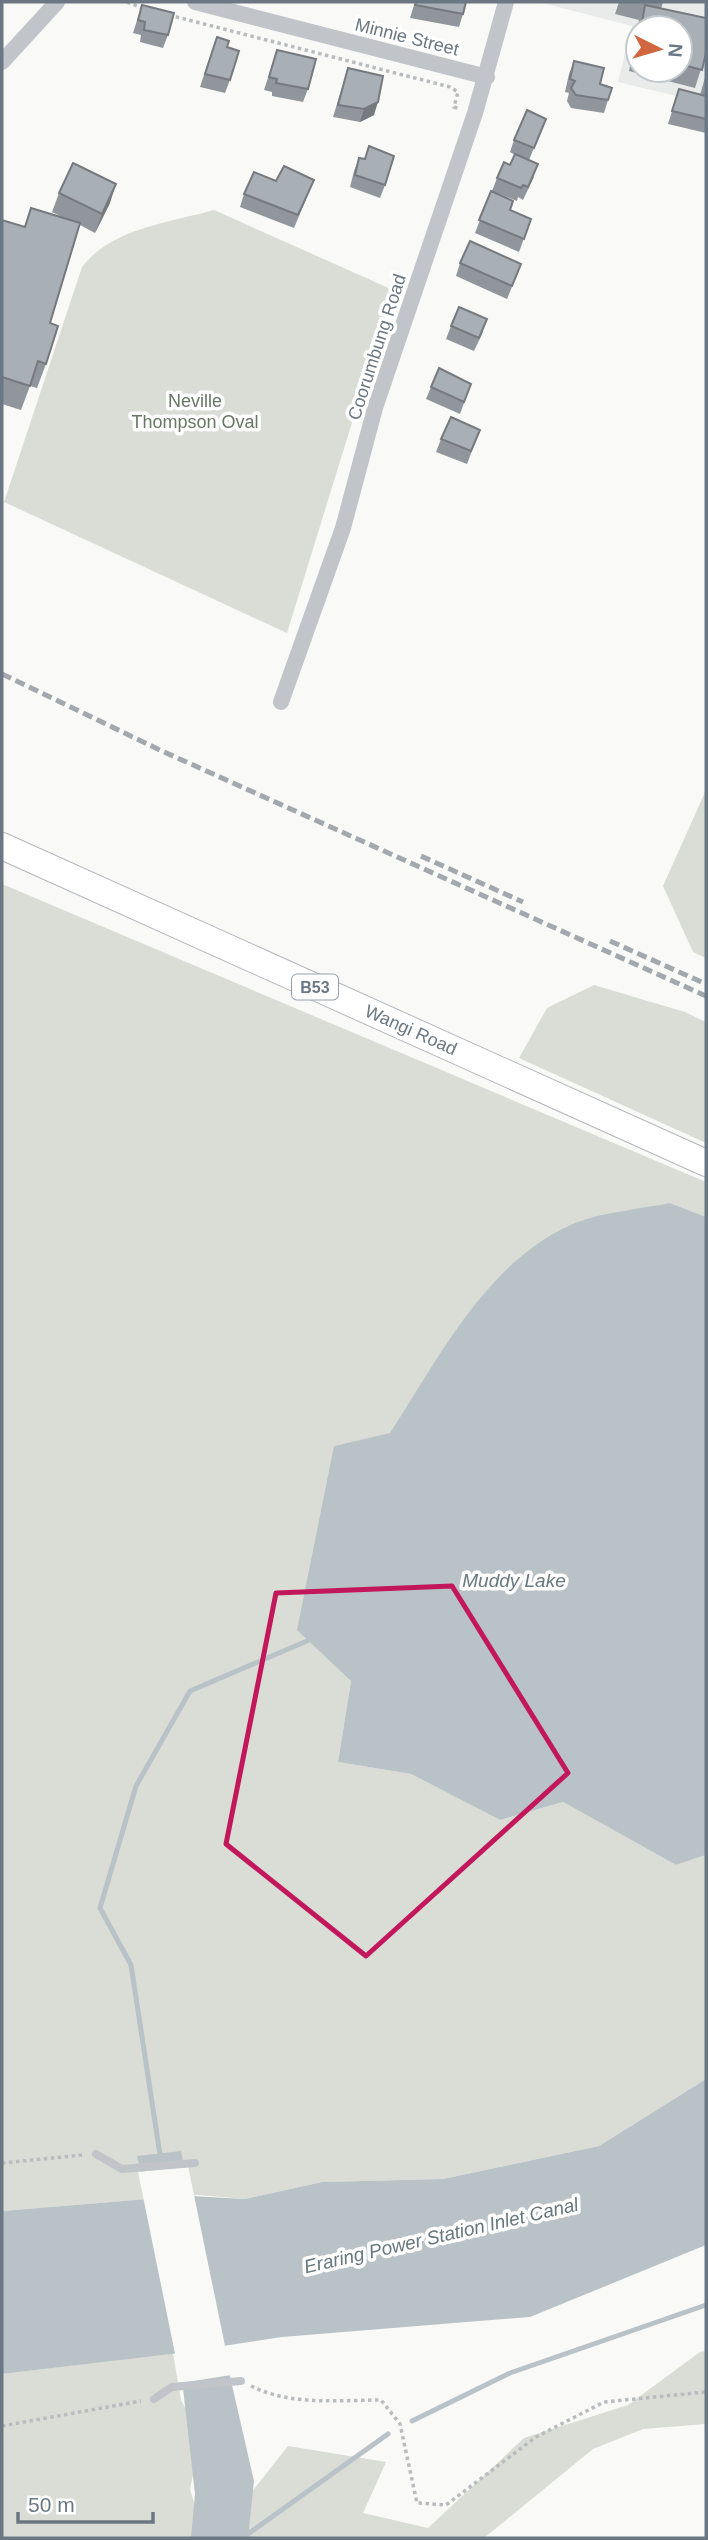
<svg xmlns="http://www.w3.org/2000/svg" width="708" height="2540" font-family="Helvetica,sans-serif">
  <rect width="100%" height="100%" fill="#f9f9f7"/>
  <path fill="#e9ebea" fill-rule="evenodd" d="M539 2H706V103L618 82 632 26ZM638 28H680V70H638Z"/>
  <path fill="#d9ddd6" d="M214 210 393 290 287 633 4 502 82 267C112 228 168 223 214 210Z
    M706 790V958L693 952 663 886Z
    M2 884 706 1182V1217L670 1203 459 1327 390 1434 334 1446 351 1681 338 1762 411 1774 500 1820 563 1802 676 1865 706 1855V2079L599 2146 443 2179 322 2182 245 2199 198 2195 2 2211Z
    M594 985 685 1012 706 1022V1143L519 1058 547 1008Z
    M706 2351V2424L643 2429 593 2449 484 2538H233L235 2513 288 2446 386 2462 363 2513 428 2528 524 2438 628 2405 700 2352Z
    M173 2353 181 2400 201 2437 190 2489 202 2531 201 2538H2V2374Z"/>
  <path fill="#b9c3c7" d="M670 1203 706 1217V1855L676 1865 563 1802 500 1820 411 1774 338 1762 351 1681 297 1630 334 1446 390 1433C439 1358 487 1260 575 1223 603 1212 640 1209 670 1203Z
    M706 2079V2245L530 2317 282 2337 223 2346 254 2481 248 2538H191L195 2494 179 2353 2 2374V2211L148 2199 137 2156 181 2151 191 2196 245 2199 322 2182 443 2179 599 2146Z"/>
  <path fill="#f9f9f7" d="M188 2166 231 2375 181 2383 138 2172Z"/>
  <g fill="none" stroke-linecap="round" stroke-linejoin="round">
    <path stroke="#b9c3c7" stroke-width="5" d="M161 2161 131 1965 100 1908 136 1786 190 1691 314 1638
      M412 2421 510 2373 706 2305
      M245 2536 388 2434"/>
    <defs>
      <path id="primary" d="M2 846 706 1163"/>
    </defs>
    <use href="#primary" stroke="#b4b8bc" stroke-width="28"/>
    <path stroke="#b9bcbe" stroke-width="3.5" stroke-dasharray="3.5 3.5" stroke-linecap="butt" d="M127 2 145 9
      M169 15 450 87 458 92 454 107 460 109
      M2 2163 83 2155
      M251 2386C291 2406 338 2400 381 2400L400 2424 417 2503 446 2505 536 2437 604 2402 706 2392
      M2 2426 141 2401"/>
    <path stroke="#c1c4c8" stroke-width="8" d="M96 2154 122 2169 195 2163
      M154 2399 172 2387 241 2381"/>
    <path stroke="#c1c4c8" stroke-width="16" d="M195 2 487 77
      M2 62 57 2
      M281 702 343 528 375 408 475 113 506 2"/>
    <use href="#primary" stroke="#fff" stroke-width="26"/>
    <path stroke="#a3a8ad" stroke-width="5" stroke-dasharray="10 5" stroke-linecap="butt" d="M2 674 162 751 706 996
      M421 856 523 902
      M610 941 706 984"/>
  </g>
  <path fill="#90969c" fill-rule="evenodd" d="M415 2H466L463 14 459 27 410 18Z
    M619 2H663L661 9 706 18V53L695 88 629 71 639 20 615 14ZM638 28H680V70H638Z
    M142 5 168 35 163 48 140 42 141 35 133 33Z
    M227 47 230 80 225 93 200 87 212 50Z
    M277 50 308 89 303 102 272 96V92L264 90Z
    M574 61 600 84 608 100 604 113 571 108 567 101 569 93 565 92 569 74Z
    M348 68 374 115 360 122 333 117Z
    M706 74V133L668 124 679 89 700 95Z
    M546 119 529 160 534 177 523 200 518 197 517 201 492 191 497 178 510 165 515 155 510 152 514 140Z
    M369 146 385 185 380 198 350 187 354 171 359 158 365 159Z
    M276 181 309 192 294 228 240 207 244 194Z
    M491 191 510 210 531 219 519 252 475 233Z
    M59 193 110 203 95 233 80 225 50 323 46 364 37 388 30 386 21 410 2 404V220L24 227 31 208 66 219 52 212Z
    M460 263 516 277 507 299 456 276Z
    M451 326 483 332 474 351 446 339Z
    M471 384 460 414 426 399 431 387Z
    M480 430 467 464 436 452 441 439Z"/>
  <path fill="#767a7f" d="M378 102 374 115 360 122 364 109Z
    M116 184 110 203 95 233 102 214Z"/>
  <path fill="#a8afb5" stroke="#767a7f" stroke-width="2" d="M416 2H466L463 14 415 5Z
    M142 5 174 13 168 35 144 30 145 22 138 20Z
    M645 5 706 18V53L702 70 680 64V28H641Z
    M217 37 229 41 227 47 239 51 230 80 205 74Z
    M277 50 316 59 308 89 276 83 277 79 269 77Z
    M574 61 604 68 600 84 612 88 608 100 576 95 571 88 575 81 570 79Z
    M348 68 383 76 378 102 364 109 338 105Z
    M679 89 706 96V119L672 111Z
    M527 110 546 119 534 148 514 140Z
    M369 146 394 156 385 185 355 175 359 158 365 159Z
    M515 154 538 164 528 187 523 185 521 188 497 178 504 162 510 165Z
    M73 163 116 184 102 214 59 193Z
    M284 166 314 180 298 215 244 194 254 172 276 181Z
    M491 191 513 201 510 210 531 219 524 239 479 220Z
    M31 208 80 223 50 323 58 326 46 364 38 361 30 386 2 377V220L25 227Z
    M470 241 521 264 512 286 460 263Z
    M459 307 487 319 479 338 451 326Z
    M439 368 471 384 464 402 431 387Z
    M451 417 480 430 471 451 441 439Z"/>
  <path fill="none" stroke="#c2185b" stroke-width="5" stroke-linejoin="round" d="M452 1586 568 1773 366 1956 226 1844 276 1593Z"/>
  <g text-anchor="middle" stroke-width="7" stroke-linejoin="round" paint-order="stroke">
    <rect fill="#fff" stroke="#97a0a9" stroke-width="2" x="292" y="974.5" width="46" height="25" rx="5"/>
    <g font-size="16" font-weight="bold" fill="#6b7884">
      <text x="315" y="993">B53</text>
    </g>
    <g font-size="18" fill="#6b7884" stroke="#fff">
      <text transform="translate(407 37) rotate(14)" y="6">Minnie Street</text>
      <text transform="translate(377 347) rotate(-72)" y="6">Coorumbung Road</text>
      <text transform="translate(411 1030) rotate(24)" y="6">Wangi Road</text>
    </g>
    <g font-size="18" fill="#687765" stroke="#fff">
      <text x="195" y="407">Neville<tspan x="195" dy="21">Thompson Oval</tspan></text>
    </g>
    <g font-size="19" font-style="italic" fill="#67787f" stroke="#fff">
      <text x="514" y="1587">Muddy Lake</text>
      <text transform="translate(441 2235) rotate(-13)" y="7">Eraring Power Station Inlet Canal</text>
    </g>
  </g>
  <rect width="708" height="2540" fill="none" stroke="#6b7884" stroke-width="7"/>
  <g transform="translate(659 49) rotate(95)"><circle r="33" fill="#ffffff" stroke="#c4c9ce" stroke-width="2"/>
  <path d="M0-5L12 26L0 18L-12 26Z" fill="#cf6640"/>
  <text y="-10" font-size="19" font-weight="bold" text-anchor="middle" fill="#6b7884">N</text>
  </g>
  <path d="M18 2512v10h135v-10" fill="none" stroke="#6b7884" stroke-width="3.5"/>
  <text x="28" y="2512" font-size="21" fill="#6b7884" stroke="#ffffff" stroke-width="5" paint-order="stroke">50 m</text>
</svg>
